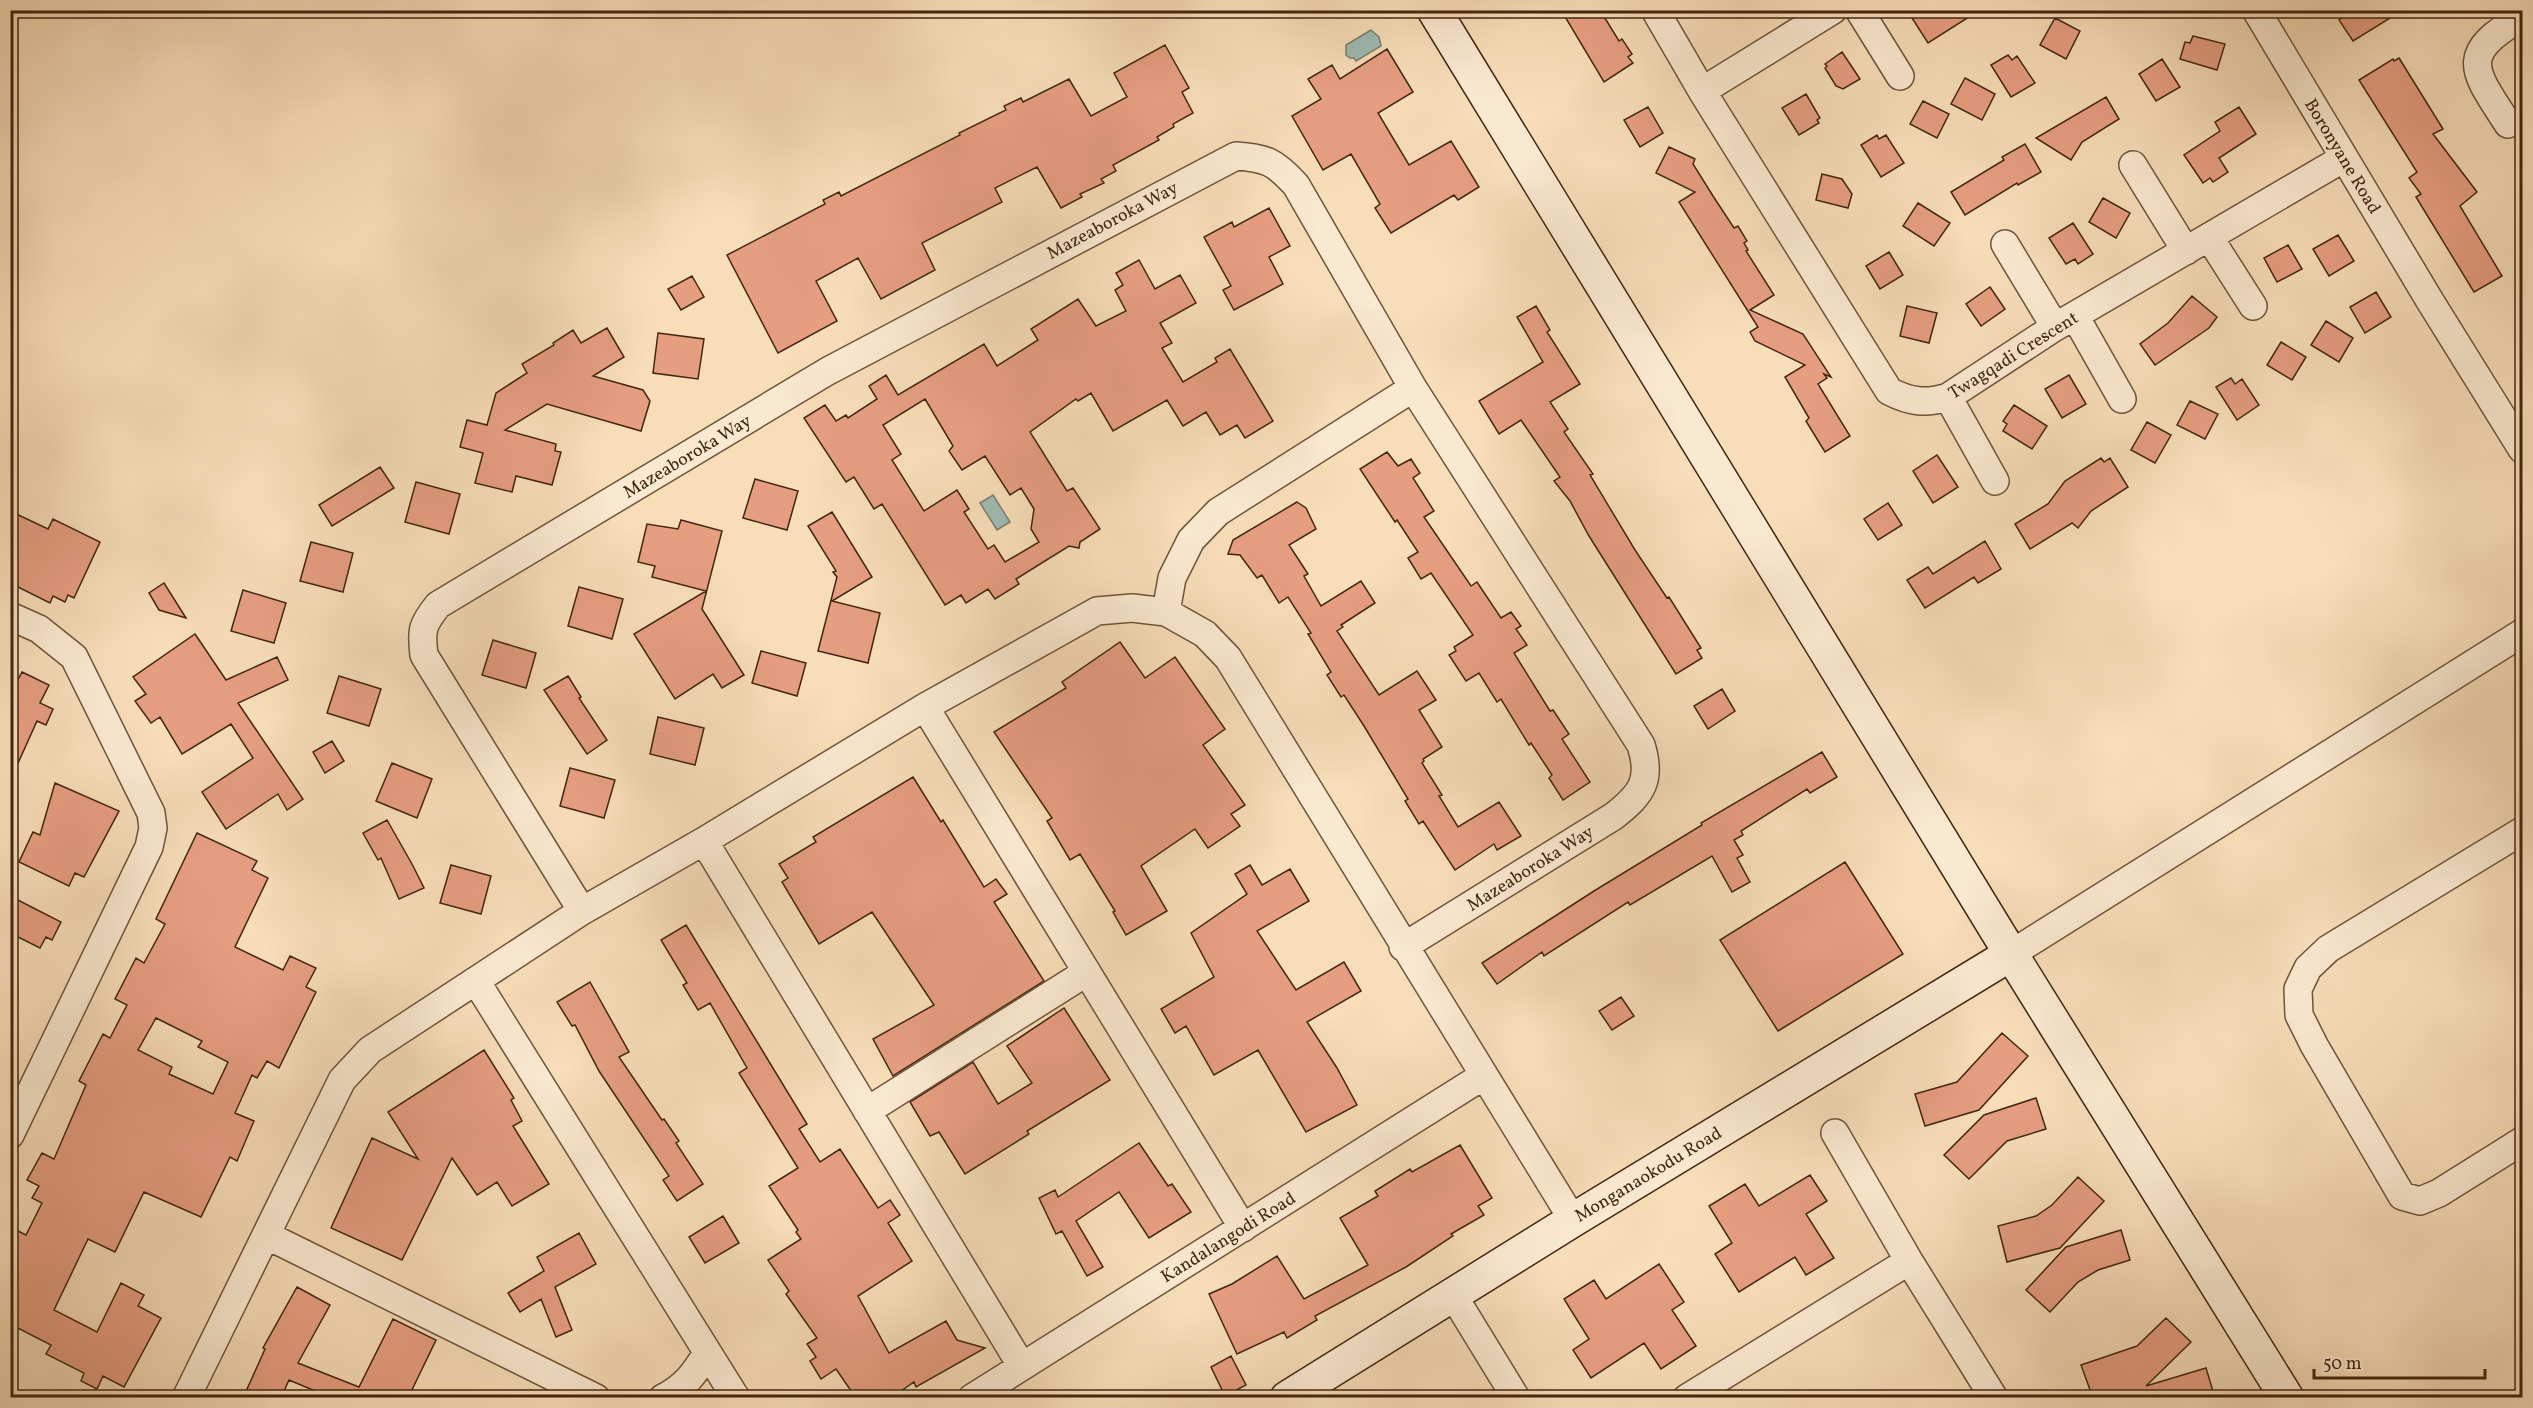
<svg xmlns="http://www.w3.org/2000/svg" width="2533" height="1408" font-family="Vollkorn,serif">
  <rect width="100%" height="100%" fill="#f7ddb8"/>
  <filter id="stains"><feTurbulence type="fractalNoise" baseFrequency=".00333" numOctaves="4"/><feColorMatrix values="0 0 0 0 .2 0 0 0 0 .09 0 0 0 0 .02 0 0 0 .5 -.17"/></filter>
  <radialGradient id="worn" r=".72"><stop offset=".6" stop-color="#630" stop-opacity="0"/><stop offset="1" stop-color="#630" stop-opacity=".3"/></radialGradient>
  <path fill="#9ebbb3" stroke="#7a7f72" stroke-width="1.5" d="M1371 30 1379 37 1381 46 1356 61 1354 58H1350L1346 55V45Z
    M993 495 1010 522 997 530 980 503Z"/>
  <path fill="#e69e81" stroke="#432610" stroke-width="1.5" fill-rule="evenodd" d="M1561 10H1600L1619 41 1622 39 1632 54 1628 57 1633 63 1604 82Z
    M1925 10H1980L1928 43 1912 18Z
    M2353 10H2403L2353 41 2339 20Z
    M2055 18 2080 31 2066 59 2040 45Z
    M2193 36 2225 44 2217 70 2180 59 2185 42 2190 43Z
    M1165 45 1189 88 1182 92 1193 113 1173 124 1174 127 1157 137 1159 140 1113 165 1116 171 1101 179 1104 183 1080 194 1082 197 1061 208 1037 167 995 188 1002 202 922 243 935 270 881 299 858 258 816 281 837 321 778 353 727 255 825 204 823 200 839 192 841 196 960 135 959 133 1006 110 1004 106 1021 98 1023 102 1069 79 1091 116 1127 97 1114 73Z
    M1387 49 1413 92 1378 113 1409 165 1451 141 1479 187 1458 200 1454 195 1391 233 1375 208 1380 204 1351 154 1323 170 1292 116 1321 99 1308 79 1332 65 1340 79Z
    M1842 52 1860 79 1843 89 1836 86 1825 68 1827 66 1825 64Z
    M2008 55 2012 60 2017 56 2035 83 2011 97 1991 65Z
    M2399 58 2443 129 2433 134 2477 192 2460 206 2502 276 2474 292 2416 197 2421 194 2409 178 2417 172 2359 80 2393 59 2394 61Z
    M2162 59 2180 87 2156 101 2139 74Z
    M1965 78 1995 94 1982 120 1951 104Z
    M1806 94 1820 118 1817 120 1819 123 1799 135 1782 108Z
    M2106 97 2119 119 2082 142 2071 160 2036 138Z
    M1923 101 1949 114 1937 138 1910 124Z
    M1648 107 1663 133 1640 147 1624 120Z
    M2239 107 2256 134 2219 158 2228 172 2213 182 2210 178 2203 183 2184 155 2220 131 2215 122Z
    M1877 135 1879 139 1886 135 1904 163 1881 177 1861 145Z
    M2025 144 2041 172 2018 185 2017 183 1965 215 1951 192 2004 160 2002 157Z
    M1669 147 1695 159 1693 164 1713 196 1734 228 1738 226 1747 241 1744 243 1748 250 1746 251 1774 295 1750 310 1803 334 1831 377 1824 374 1827 378 1818 384 1850 436 1825 452 1806 421 1809 418 1785 377 1805 365 1755 341 1750 332 1758 327 1679 202 1695 192 1656 173Z
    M1822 174 1842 179 1852 194 1848 208 1816 200Z
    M2103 198 2130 213 2116 238 2089 222Z
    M1918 203 1950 223 1934 246 1903 226Z
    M1269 208 1290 246 1269 257 1283 284 1234 310 1223 290 1231 286 1204 237 1232 222 1234 227Z
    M2073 223 2093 254 2078 264 2075 259 2066 264 2049 238Z
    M2338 235 2354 261 2329 276 2313 249Z
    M2288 245 2302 269 2277 282 2264 258Z
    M1889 252 1903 275 1880 289 1866 266Z
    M1139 260 1155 289 1180 275 1196 303 1160 323 1172 343 1162 348 1183 382 1217 362 1215 358 1230 349 1273 421 1245 438 1237 425 1220 435 1206 412 1183 426 1167 400 1113 431 1091 393 1078 401 1076 399 1030 432 1067 491 1073 488 1100 529 1080 542 1079 548 1069 546 1016 579 1019 584 995 599 988 589 966 603 961 595 945 605 882 504 874 509 854 477 846 482 804 418 825 405 836 421 846 415 848 418 877 399 869 386 886 375 898 395 984 344 997 366 1038 340 1031 329 1078 299 1096 326 1126 311 1115 290 1123 285 1116 273ZM925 399 953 446 949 451 962 470 985 456 1010 495 1021 488 1034 509 1031 529 1039 542 1005 562 994 545 988 549 964 512 969 509 957 490 924 511 892 460 901 454 883 425Z
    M692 276 704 297 681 310 668 289Z
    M1990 287 2005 309 1981 326 1966 304Z
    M2376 292 2391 317 2365 333 2350 307Z
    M2192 296 2217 317 2209 328 2155 365 2140 344 2168 323Z
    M1536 306 1550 330 1547 332 1580 384 1550 402 1568 429 1564 432 1593 474 1590 475 1635 550 1667 598 1669 597 1701 648 1697 650 1702 658 1676 674 1589 536 1570 501 1554 481 1560 477 1521 420 1499 434 1479 401 1543 362 1517 317Z
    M1907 306 1937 313 1929 343 1900 336Z
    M2326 321 2353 338 2339 362 2311 345Z
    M607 328 624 357 593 376 643 390 650 401 641 431 547 404 505 430 556 444 555 451 561 452 552 485 516 476 512 492 475 483 483 453 460 447 467 420 487 425 496 393 527 373 522 364 554 345 553 343 573 330 581 343Z
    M658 333 704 339 698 379 653 373Z
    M2281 342 2306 357 2292 380 2267 365Z
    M2069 375 2086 404 2062 418 2045 389Z
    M2231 378 2235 384 2242 379 2259 405 2237 420 2216 387Z
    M2190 401 2218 414 2205 439 2177 425Z
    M2014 405 2047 426 2032 449 2003 431 2007 424 2003 421Z
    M2147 422 2171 435 2155 463 2131 450Z
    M1387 452 1398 466 1411 459 1420 473 1413 478 1434 511 1424 517 1471 586 1477 582 1501 618 1511 612 1521 626 1516 629 1527 645 1514 653 1550 711 1553 710 1569 734 1562 739 1590 782 1563 800 1549 778 1552 775 1531 743 1529 745 1501 699 1497 702 1479 673 1466 681 1449 655 1456 651 1454 647 1473 635 1431 573 1421 579 1408 558 1418 552 1397 520 1395 522 1360 469Z
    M1937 455 1958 487 1933 503 1913 471Z
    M2101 458 2104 462 2110 458 2128 487 2091 511 2078 528 2072 523 2030 549 2015 524 2048 504 2065 481Z
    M380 467 394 488 332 526 319 505Z
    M755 479 798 491 787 530 743 518Z
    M416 482 460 494 449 534 405 522Z
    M1297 502 1306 508 1316 529 1289 545 1308 574 1304 576 1321 606 1361 581 1375 603 1341 625 1343 627 1337 631 1379 695 1417 671 1436 700 1419 710 1442 747 1423 759 1424 761 1422 763 1442 795 1439 796 1458 827 1499 802 1521 836 1497 850 1494 844 1455 870 1423 821 1419 824 1405 801 1408 799 1364 726 1344 695 1341 697 1327 675 1331 672 1308 634 1311 633 1288 597 1279 603 1262 575 1257 578 1240 555 1228 554 1233 540Z
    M1888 503 1902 525 1878 540 1864 519Z
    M10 511 48 529 53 519 100 542 74 598 68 595 65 602 53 596 50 603 10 583Z
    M832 512 872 577 832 601 880 613 868 663 818 651 837 577 833 572 836 571 808 526Z
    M681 520 722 531 702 609 744 675 722 688 713 674 675 699 634 634 706 591 652 577 655 566 638 562 647 524 678 529Z
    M1985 541 2001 569 1978 583 1974 577 1925 608 1907 580 1928 567 1933 574Z
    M311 542 353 553 343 592 300 581Z
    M164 583 186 618 159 610 149 593Z
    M579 587 623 599 612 639 568 626Z
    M243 590 286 603 274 643 231 631Z
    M195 634 226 680 277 657 288 680 238 703 303 799 287 810 278 794 226 829 202 792 253 758 231 724 182 754 160 717 151 723 135 701 146 694 133 677Z
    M493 640 536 653 526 688 482 675Z
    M1120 642 1145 678 1175 657 1225 729 1203 745 1245 805 1231 814 1240 826 1208 848 1195 829 1141 866 1167 911 1126 935 1113 912 1115 911 1080 854 1070 860 1047 821 1052 818 994 732 1066 688 1062 682Z
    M761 651 806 663 797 696 752 683Z
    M22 672 49 685 40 703 53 709 46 725 37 721 10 781V695Z
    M339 676 381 689 369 726 327 713Z
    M568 676 581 697 579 698 607 740 587 754 544 690Z
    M1722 689 1735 711 1708 729 1694 706Z
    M658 717 704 728 695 765 650 754Z
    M332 741 344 761 325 773 313 752Z
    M1822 752 1837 777 1810 793 1807 789 1741 831 1743 835 1734 840 1743 855 1737 858 1750 882 1732 892 1712 856 1630 905 1628 902 1544 956 1542 952 1497 984 1482 963 1594 891 1702 825 1701 823Z
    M392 763 432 779 417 818 376 801Z
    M570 768 615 780 604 818 560 806Z
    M913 777 941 822 943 820 984 887 996 879 1007 894 994 902 1044 981 893 1076 873 1039 934 1005 872 912 819 944 782 882 788 878 779 864 816 842 813 837Z
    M55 783 119 811 84 877 75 873 69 886 19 862 33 832 40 835Z
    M387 820 412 864 424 888 399 899 381 858 378 860 363 833Z
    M197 833 257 861 252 870 268 878 235 947 283 970 290 956 316 968 306 987 316 992 279 1068 267 1061 257 1078 252 1075 235 1113 254 1121 237 1161 230 1157 201 1217 144 1192 115 1252 88 1239 54 1310 97 1332 121 1283 144 1295 138 1306 161 1318 124 1387 103 1376 97 1389 81 1381 84 1373 46 1354 51 1345 10 1324V1240L16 1230 26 1235 42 1203 32 1198 39 1186 27 1180 42 1153 54 1159 86 1085 79 1081 103 1034 110 1038 127 1005 115 999 136 958 144 963 165 924 156 919ZM156 1018 202 1041 198 1047 228 1062 213 1094 169 1074 172 1067 138 1050Z
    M1845 862 1903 954 1778 1031 1720 940Z
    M451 865 491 876 481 914 440 903Z
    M1250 865 1262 885 1290 869 1309 901 1257 931 1296 990 1344 962 1361 991 1307 1022 1337 1068 1357 1105 1306 1132 1258 1050 1214 1075 1186 1026 1175 1033 1161 1009 1214 977 1191 933 1247 894 1235 874Z
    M10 896 61 922 52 940 46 937 40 948 10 933Z
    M686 925 807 1124 799 1129 820 1162 840 1149 878 1208 890 1200 900 1215 888 1223 912 1261 858 1296 889 1353 946 1321 957 1340 985 1348 916 1387 914 1382 891 1398H856L836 1369 821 1379 810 1361 816 1357 807 1344 817 1338 786 1294 789 1291 768 1260 801 1239 796 1232 798 1230 769 1186 798 1168 739 1073 747 1068 710 1003 698 1010 683 985 687 983 661 940Z
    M590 982 629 1052 619 1057 662 1120 664 1119 679 1141 676 1143 703 1184 677 1201 663 1180 669 1176 599 1071 575 1025 572 1026 557 1002Z
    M1621 997 1634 1016 1612 1030 1599 1011Z
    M1064 1008 1110 1080 1027 1131 1029 1134 965 1174 939 1132 930 1136 910 1102 973 1062 998 1104 1032 1083 1007 1046Z
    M2002 1033 2028 1056 1979 1110 1925 1126 1915 1094 1957 1082Z
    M484 1050 514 1098 511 1100 522 1121 513 1126 549 1184 512 1206 497 1182 477 1195 452 1158 402 1260 331 1228 372 1138 418 1159 388 1112Z
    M2036 1098 2046 1129 2007 1141 1969 1179 1944 1155 1984 1115Z
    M1139 1143 1168 1186 1172 1184 1191 1212 1149 1238 1119 1192 1076 1221 1103 1267 1087 1276 1062 1231 1056 1234 1039 1198 1055 1190 1058 1197Z
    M1460 1145 1492 1198 1478 1206 1484 1215 1451 1234 1453 1236 1406 1267 1315 1316 1317 1320 1287 1338 1284 1332 1237 1354 1209 1294 1232 1284 1277 1256 1304 1299 1368 1265 1340 1218 1378 1196 1375 1191 1410 1169 1412 1172Z
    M1810 1175 1827 1201 1806 1214 1834 1258 1806 1275 1795 1257 1739 1292 1715 1254 1732 1243 1709 1206 1745 1184 1759 1206Z
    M2078 1177 2104 1201 2060 1248 2007 1262 1998 1226 2036 1216 2052 1205Z
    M723 1216 739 1243 705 1263 689 1237Z
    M2121 1230 2130 1260 2098 1270 2078 1282 2050 1312 2026 1290 2066 1247Z
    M579 1233 596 1264 555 1287 572 1330 556 1337 541 1299 520 1312 508 1293 544 1271 537 1257Z
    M1659 1264 1684 1302 1672 1310 1696 1346 1661 1369 1644 1343 1591 1378 1573 1350 1589 1339 1564 1299 1594 1280 1606 1299Z
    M297 1287 330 1305 298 1363 359 1387 393 1319 436 1340 408 1398H332L289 1380 281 1398H243L265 1349 263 1348Z
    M2166 1318 2191 1342 2146 1386 2206 1368 2215 1398H2093L2081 1365 2137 1346Z
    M1231 1356 1246 1385 1225 1396 1211 1367Z"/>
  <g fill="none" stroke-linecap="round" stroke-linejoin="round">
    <defs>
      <path id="street" d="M1655 10 1702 91 1889 391C1910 402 1926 404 1948 397L2055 327 2344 158
        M1859 10 1900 76
        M2256 10 2430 301 2522 449
        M1702 91 1833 10
        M2508 124C2473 70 2457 54 2522 17
        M2133 165 2186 251
        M2209 237 2253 306
        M2005 244 2055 327
        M2075 316 2122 399
        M1948 397 1995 481
        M1166 612 1172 578 1191 540 1218 512 1413 388
        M10 616 39 629 74 657 151 813 153 828 149 847 10 1135
        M925 707 1243 1228
        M2522 831 2328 949 2308 968 2298 989 2299 1015 2314 1045 2402 1196 2420 1201 2439 1193 2522 1141
        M704 841 1021 1365
        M582 911 424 655C421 630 422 625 438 605L828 371 1236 156C1267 158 1275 162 1296 185L1413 388 1641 745C1652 780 1642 794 1614 816L1403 947
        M2011 954 2522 633
        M476 981 736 1398
        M867 1111 1087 972
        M1835 1133 1909 1261 1994 1398
        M266 1235 596 1398
        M1453 1295 1516 1398
        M186 1398 342 1080 370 1050 582 911 704 841 925 707 1097 611 1132 608 1166 612 1205 634 1228 658 1573 1220
        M663 1398C685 1387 695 1373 707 1353
        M972 1398 1483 1076
        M1687 1398 1909 1261"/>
      <path id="secondary" d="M1434 10 2011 954 2287 1398
        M1287 1398 1573 1220 2011 954"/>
    </defs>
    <use href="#street" stroke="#70543a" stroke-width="30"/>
    <use href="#secondary" stroke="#432610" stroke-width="36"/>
    <use href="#street" stroke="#fae9d1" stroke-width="27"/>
    <use href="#secondary" stroke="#fae9d1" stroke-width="33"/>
  </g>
  <g text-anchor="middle" stroke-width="4.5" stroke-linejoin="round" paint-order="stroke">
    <g font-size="18" fill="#432610" stroke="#fae9d1">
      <text transform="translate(2343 156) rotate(59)" y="6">Boronyane Road</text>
      <text transform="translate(1112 220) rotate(-28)" y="6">Mazeaboroka Way</text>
      <text transform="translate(2013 355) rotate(-32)" y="6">Twagqadi Crescent</text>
      <text transform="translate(687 456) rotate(-31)" y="6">Mazeaboroka Way</text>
      <text transform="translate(1530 868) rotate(-32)" y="6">Mazeaboroka Way</text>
      <text transform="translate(1648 1174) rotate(-31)" y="6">Monganaokodu Road</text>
      <text transform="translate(1228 1237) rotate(-32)" y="6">Kandalangodi Road</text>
    </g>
  </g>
  <rect width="2533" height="1408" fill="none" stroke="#f7ddb8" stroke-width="36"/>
  <rect x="12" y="12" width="2509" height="1384" fill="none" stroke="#432610" stroke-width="3"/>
  <rect x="18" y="18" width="2497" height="1372" fill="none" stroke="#432610" stroke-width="1.5"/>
  <path d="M2314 1369v9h171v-9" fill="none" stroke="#432610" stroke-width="3"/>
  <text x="2323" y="1369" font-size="18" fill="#432610" stroke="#fae9d1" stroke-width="4.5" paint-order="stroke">50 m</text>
  <rect width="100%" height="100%" filter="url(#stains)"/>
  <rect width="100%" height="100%" fill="url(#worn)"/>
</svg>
